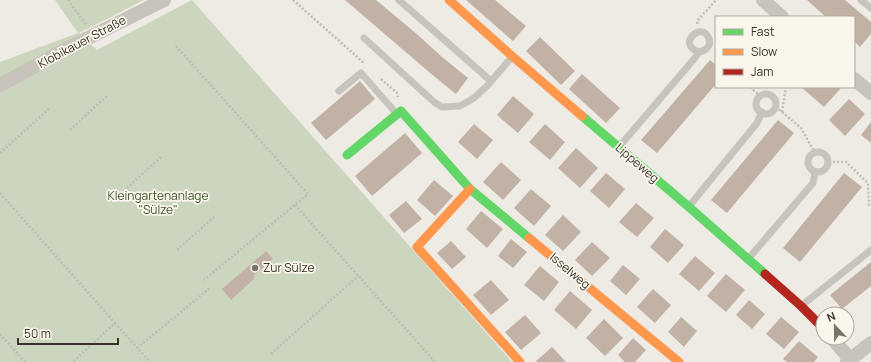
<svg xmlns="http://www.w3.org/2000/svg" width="871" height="362" font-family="Manrope,sans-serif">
  <rect width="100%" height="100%" fill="#eeebe4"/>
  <path fill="#ccd5be" d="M55 0H144L79 33 97 50 192 0 512 362H0V62L78 33Z"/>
  <path fill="#c2b2a5" d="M345 0H376L418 35 442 57 468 78 456 94 429 72Z
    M466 0H495L526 26 513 41Z
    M807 0H845L871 22V34L860 47 854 41V17H826Z
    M540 37 575 71 561 85 526 51Z
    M710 60 716 65V84L657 153 641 140Z
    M582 74 620 108 606 123 569 89Z
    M360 81 375 99 326 140 311 123Z
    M801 87H840L841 88 824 107Z
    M513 96 534 114 518 133 497 115Z
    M849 99 865 114 845 136 829 120Z
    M778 120 794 133 727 213 711 200Z
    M871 122V143L861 135Z
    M474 124 493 140 477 159 458 142Z
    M545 124 565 142 550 160 529 142Z
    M405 133 422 153 372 196 355 176Z
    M576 148 598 168 580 188 558 168Z
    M501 162 521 180 503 200 483 182Z
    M606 173 625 189 609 208 590 191Z
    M844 173 862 187 800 262 783 248Z
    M434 180 453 196 435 216 417 200Z
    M531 189 551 206 534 226 514 208Z
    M406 201 422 219 404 233 389 215Z
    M636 203 654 218 637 237 619 222Z
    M481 211 503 229 487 248 466 229Z
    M563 215 581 232 563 251 545 235Z
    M665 229 684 245 668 263 650 247Z
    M511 239 527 252 513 268 498 256Z
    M451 241 466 257 452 269 437 253Z
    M592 242 610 258 592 276 575 260Z
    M266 251 273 259 253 276 255 278 231 300 222 289Z
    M695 256 715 273 699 291 679 274Z
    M871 262V286L842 309 830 295Z
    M623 265 640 279 626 295 610 281Z
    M540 266 559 282 544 301 524 285Z
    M726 274 745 290 726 312 707 296Z
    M491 280 509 300 491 315 473 295Z
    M653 289 671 305 655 323 637 307Z
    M570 291 592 310 576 329 554 310Z
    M749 300 765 314 752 329 736 315Z
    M525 315 541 333 521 350 505 332Z
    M681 317 697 331 684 347 668 332Z
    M781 317 799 332 784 349 766 334Z
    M604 319 623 338 605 356 586 338Z
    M633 338 646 350 635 362H625L618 355Z
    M799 341 818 357 814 362H787L783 359Z
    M552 347 566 362H535Z"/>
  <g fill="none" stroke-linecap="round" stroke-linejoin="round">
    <path stroke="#c1bcb5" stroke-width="2.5" stroke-dasharray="2 2" stroke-linecap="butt" d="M68 0 86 25
      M293 0 364 63
      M697 24 698 20 716 0
      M176 46 308 194 204 280
      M381 79 397 93 398 97
      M750 87 760 96
      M776 107 801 128 815 153
      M782 112 786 87
      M70 130 107 96
      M0 153 50 108
      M829 162H846L868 183 869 205 871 207
      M124 191 161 157
      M0 193 115 323 73 362
      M295 205 435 362
      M177 250 214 217
      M115 323 150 362
      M0 334 25 362
      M137 348 211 287
      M271 354 358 276"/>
    <path stroke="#c8c4bc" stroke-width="7" d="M399 0 491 81
      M861 0 871 8
      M364 38 434 102 442 107 460 106 474 98 487 86 511 58
      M339 91 361 73 396 113
      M756 104a10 10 0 1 1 20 0a10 10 0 1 1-20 0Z
      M619 147 694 59 699 52C705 51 712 46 709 39 703 20 675 44 699 52
      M808 162a10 10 0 1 1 20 0a10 10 0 1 1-20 0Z
      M690 205 757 123 762 112
      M749 258 813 183 815 173
      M801 306 871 250"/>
    <path stroke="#c8c4bc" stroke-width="14" d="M763 0 782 17
      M854 79 871 93
      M0 85 74 45 164 0
      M832 338 850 359
      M847 362 871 343"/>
    <path stroke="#63d668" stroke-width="9" d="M582 116 689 207 765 274
      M347 155 401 111 470 189 529 238"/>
    <path stroke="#ff974d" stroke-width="9" d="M449 0 512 56 582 116
      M470 189 417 247 520 362
      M529 238 679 362"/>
    <path stroke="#b3261e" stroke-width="9" d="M765 274 801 306 823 328"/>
  </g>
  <circle fill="#78726b" stroke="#faf6ec" stroke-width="1.5" cx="255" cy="268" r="4"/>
  <g text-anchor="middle" stroke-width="3.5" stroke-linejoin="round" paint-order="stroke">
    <g font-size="12" fill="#39312a" stroke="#faf6ec">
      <text transform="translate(82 42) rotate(-28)" y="4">Klobikauer Straße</text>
      <text transform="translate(637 163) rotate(41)" y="4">Lippeweg</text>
      <text transform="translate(570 271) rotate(40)" y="4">Isselweg</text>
    </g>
    <g font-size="12" fill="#41582d" stroke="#faf6ec">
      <text x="158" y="200">Kleingartenanlage<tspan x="158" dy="14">"Sülze"</tspan></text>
    </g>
    <g font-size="12" fill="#39312a" stroke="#faf6ec" text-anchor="start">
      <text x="263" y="272">Zur Sülze</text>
    </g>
  </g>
  <rect x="715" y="16" width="140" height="72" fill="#faf6ec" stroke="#ada79e"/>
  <rect x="723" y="29" width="20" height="6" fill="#63d668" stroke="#ada79e"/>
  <text x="751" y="36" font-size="12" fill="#39312a">Fast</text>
  <rect x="723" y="49" width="20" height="6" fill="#ff974d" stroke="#ada79e"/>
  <text x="751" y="56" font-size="12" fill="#39312a">Slow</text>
  <rect x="723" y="69" width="20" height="6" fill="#b3261e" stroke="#ada79e"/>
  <text x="751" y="76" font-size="12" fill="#39312a">Jam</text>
  <g transform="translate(835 326) rotate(338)"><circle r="19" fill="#faf6ec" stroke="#ada79e"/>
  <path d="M0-3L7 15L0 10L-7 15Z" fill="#78726b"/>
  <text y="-6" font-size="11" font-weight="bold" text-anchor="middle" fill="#39312a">N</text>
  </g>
  <path d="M18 338v6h100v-6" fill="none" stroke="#39312a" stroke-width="2"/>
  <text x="24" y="338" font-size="12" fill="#39312a" stroke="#faf6ec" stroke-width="3" paint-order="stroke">50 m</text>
</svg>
